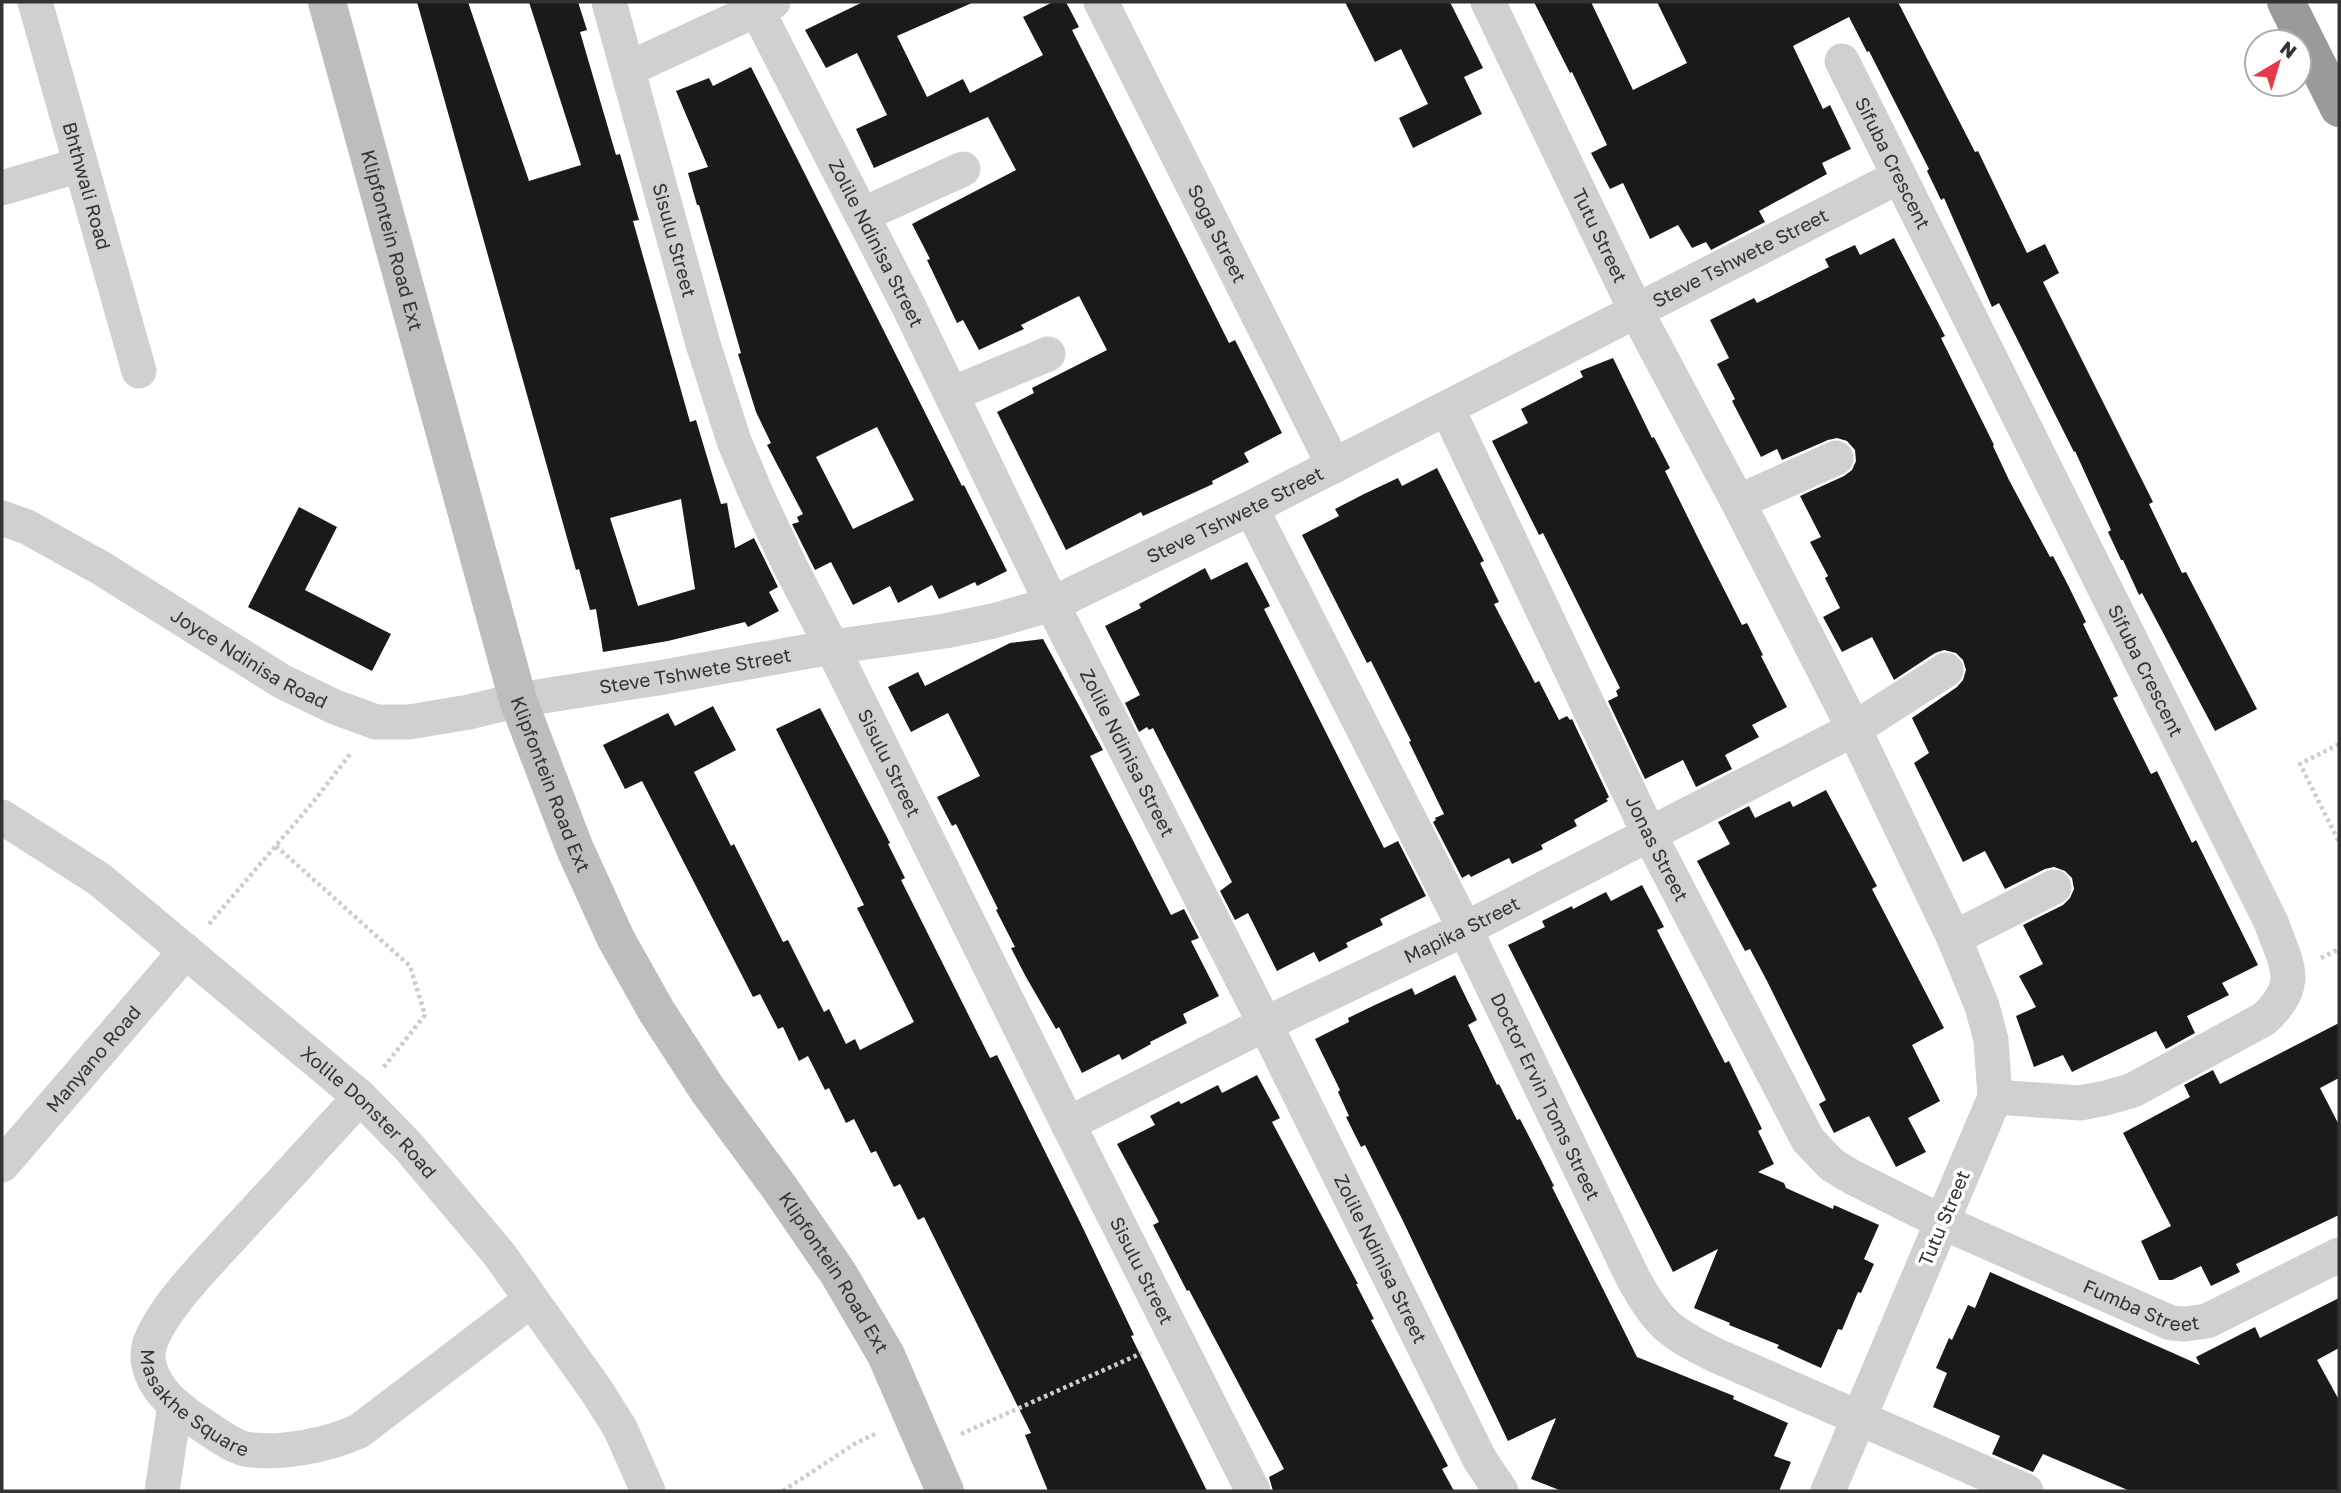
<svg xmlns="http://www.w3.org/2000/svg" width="2341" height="1493" font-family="'Golos Text',sans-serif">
  <rect width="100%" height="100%" fill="#fff"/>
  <path fill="#1a1a1a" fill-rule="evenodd" d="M417 2H468L529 181 581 165 529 2H578L587 30 580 32 616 155 620 154 639 220 633 221 690 422 696 420 721 504 727 503 735 548 754 538 778 587 769 592 779 611 748 627 745 622 668 641 603 652 596 609 590 610 579 569 576 570ZM681 499 695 589 638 606 610 518Z
    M863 2H974L897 36 927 97 963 79 970 93 1043 55 1023 17 1053 2H1066L1079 27 1072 30 1153 191 1229 343 1235 340 1282 433 1244 453 1249 462 1212 481 1213 484 1143 516 1141 512 1066 550 997 412 1034 393 1032 388 1107 350 1079 296 1021 325 1024 329 979 350 963 320 957 323 927 260 930 259 912 224 1016 170 988 117 874 168 856 129 887 115 857 53 826 68 805 30Z
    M1345 2H1450L1483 68 1464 77 1482 114 1413 148 1399 118 1428 104 1401 49 1375 62Z
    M1534 2H1591L1633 90 1687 63 1657 2H1898L1975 152 1978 151 2027 253 2045 244 2059 273 2043 282 2153 502 2149 504 2182 573 2186 572 2257 709 2215 731 2142 593 2139 595 2123 560H2121L2108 532 2111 530 2075 451 2074 452 1999 303 1992 307 1944 198 1941 200 1927 171 1929 169 1869 51 1867 52 1849 17 1793 46 1823 109 1830 105 1851 149 1822 163 1827 174 1759 211 1765 222 1711 250 1706 242 1692 248 1678 225 1650 239 1623 183 1610 189 1591 153 1607 145 1572 72 1570 73Z
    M751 67 962 486 964 485 1007 571 977 586 975 582 939 599 932 585 898 603 890 586 853 605 831 562 815 570 792 524 799 522 797 517 803 514 767 445 771 443 756 412 738 354 741 353 699 205H697L688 173 708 167 676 91 709 78 713 86ZM877 427 914 500 853 529 816 457Z
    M1894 238 1945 336 1941 338 1994 445 1993 446 2009 480 2050 557 2053 556 2069 587 2086 622 2083 624 2118 696 2113 698 2151 774 2157 771 2192 843 2196 840 2258 965 2222 983 2229 995 2187 1016 2195 1033 2166 1049 2156 1031 2072 1072 2063 1055 2034 1067 2016 1016 2036 1007 2019 976 2043 964 2023 925 2063 905 2070 898 2074 889 2072 878 2065 871 2054 867 2045 869 2005 889 1985 851 1963 862 1914 763 1929 753 1912 718 1957 687 1963 680 1966 670 1963 660 1956 653 1944 650 1935 653 1894 680 1872 637 1842 652 1823 617 1840 608 1825 578 1828 576 1810 542 1821 537 1800 496 1844 476 1852 470 1856 461 1855 450 1847 441 1837 438 1828 440 1782 460 1777 449 1761 457 1732 401 1735 399 1717 364 1729 358 1710 320 1754 298 1757 303 1829 267 1825 259 1855 245 1860 255Z
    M1613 358 1652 438 1654 437 1670 468 1665 471 1702 546 1742 625 1747 623 1763 655 1761 656 1787 707 1752 725 1759 737 1725 755 1732 769 1696 787 1683 760 1645 779 1608 701 1618 696 1616 691 1620 688 1543 533 1539 535 1492 441 1528 423 1521 409 1583 377 1580 371Z
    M1437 468 1484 561 1480 563 1499 602 1494 604 1535 683 1539 681 1559 720 1567 716 1570 720 1572 719 1609 797 1606 799 1608 801 1574 820 1577 826 1541 845 1543 849 1512 864 1509 858 1471 877 1469 874 1462 878 1433 822 1436 820 1435 818 1444 814 1409 742 1411 741 1371 661 1367 663 1302 535 1339 516 1335 509 1364 494 1398 478 1402 486Z
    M299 507 337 527 305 590 391 634 372 671 248 607Z
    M1247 562 1270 606 1264 609 1384 848 1398 841 1426 896 1380 919 1383 925 1346 943 1348 947 1319 962 1314 952 1277 971 1248 913 1235 920 1220 891 1232 882 1153 728 1149 730 1147 727 1139 732 1125 703 1140 695 1105 626 1141 608 1139 604 1205 568 1211 580Z
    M1043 639 1103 750 1090 756 1171 915 1184 909 1199 938 1191 941 1219 996 1183 1014 1187 1023 1150 1042 1151 1044 1122 1060 1119 1054 1082 1073 1059 1027 1056 1029 1026 977 1011 948 1015 947 996 910 998 909 956 824 952 826 937 797 980 776 948 713 911 732 888 687 918 672 925 686 1010 643Z
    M713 706 736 750 694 772 731 846 734 844 783 942 788 940 824 1012 829 1009 846 1044 855 1039 860 1050 914 1022 857 908 864 905 776 729 820 708 890 843 888 844 905 878 901 880 990 1058 997 1055 1081 1224 1134 1335 1131 1336 1207 1491H1048L1025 1435 1031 1433 924 1217 918 1220 900 1184 894 1187 876 1151 871 1153 854 1119 846 1123 829 1088 825 1090 808 1056 799 1061 783 1027 778 1029 760 994 753 997 642 781 625 789 603 745 668 713 675 726Z
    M1826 790 1877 886 1872 889 1944 1028 1912 1045 1940 1101 1908 1118 1926 1152 1896 1167 1869 1116 1834 1133 1819 1104 1826 1100 1767 981 1750 949 1745 951 1697 861 1730 844 1718 822 1749 806 1755 818 1790 801 1793 807Z
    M1642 885 1664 927 1657 930 1725 1063 1729 1061 1762 1129 1758 1131 1774 1164 1758 1172 1784 1183 1786 1188 1833 1209 1834 1205 1879 1225 1864 1259 1874 1264 1861 1293 1858 1292 1842 1330 1838 1329 1821 1368 1777 1348 1779 1345 1729 1325 1730 1323 1694 1308 1718 1249 1673 1272 1508 945 1545 927 1542 921 1572 906 1573 909 1606 892 1611 901Z
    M1455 975 1477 1020 1468 1025 1497 1085 1499 1084 1517 1120 1520 1119 1539 1156 1554 1186 1552 1187 1637 1357 1734 1396 1733 1399 1788 1423 1774 1456 1791 1462 1779 1491H1562L1531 1479 1556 1418 1508 1441 1402 1219 1365 1145 1361 1147 1346 1117 1349 1116 1338 1092 1340 1090 1315 1039 1349 1022 1348 1018 1377 1004 1412 988 1415 995Z
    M2339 1023V1078L2320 1088 2339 1125V1215L2236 1264 2240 1272 2211 1286 2201 1266 2172 1280H2159L2141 1241 2171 1226 2123 1133 2190 1097 2184 1085 2213 1070 2220 1084Z
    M1257 1075 1280 1118 1272 1122 1358 1284H1356L1374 1319 1371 1320 1448 1466 1442 1469 1454 1491H1273L1269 1477 1284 1469 1189 1290 1187 1291 1171 1260 1153 1225 1159 1222 1117 1144 1155 1125 1150 1116 1179 1101 1181 1104 1218 1085 1222 1093Z
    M1990 1272 2200 1365 2196 1357 2255 1327 2260 1338 2339 1298V1348L2317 1360 2339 1400V1491H2130L2043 1454 2033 1472 1992 1454 2000 1436 1933 1407 1947 1373 1936 1368 1949 1338 1952 1340 1968 1305 1975 1308Z"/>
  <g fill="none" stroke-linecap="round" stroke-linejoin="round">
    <path stroke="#cdcdcd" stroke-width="4.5" stroke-dasharray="3.5 3.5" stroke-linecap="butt" d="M2339 744 2300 764 2339 842
      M276 846 410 966 425 1015 383 1068
      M209 924 314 801 351 753
      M2321 958 2339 949
      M961 1434 1142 1353
      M783 1491 856 1443 877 1433"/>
    <g stroke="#d0d0d0" stroke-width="35">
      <path id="s1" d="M35 2 139 371"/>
      <path id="s2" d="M609 2 703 344 734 441 758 498 788 562 832 647 1068 1124 1253 1491"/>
      <path id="s3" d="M1101 2 1334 466"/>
      <path id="s4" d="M1488 2 1637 313 1738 502 1854 729 1954 938 1982 1006 1991 1040 1995 1097 1828 1491"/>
      <path id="s5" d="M757 10 909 307 1052 604 1265 1024 1480 1460 1501 1491"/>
      <path id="s6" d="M1842 61 2271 922C2286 965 2303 983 2264 1019L2133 1090 2106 1098 2080 1103 1995 1097"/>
      <path d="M628 69 773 2"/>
      <path d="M2 188 80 165"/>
      <path d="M862 215 963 169"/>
      <path d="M952 394 1048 354"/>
      <path id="s7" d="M1447 408 1649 834 1808 1140 1832 1165 1852 1177 1942 1222 2171 1323 2185 1324 2207 1321 2339 1255"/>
      <path d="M1738 502 1836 458"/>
      <path id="s8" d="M1251 508 1465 929 1633 1278C1658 1324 1669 1332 1715 1355L2026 1491"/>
      <path id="s9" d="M2 518 27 527 101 568 283 682 335 707 376 722H409L469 712 518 700 664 677 832 647 945 631 993 621 1052 604 1251 508 1898 177"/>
      <path id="s10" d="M2 817 99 879 360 1097 408 1146 499 1254 596 1390 620 1428 648 1491"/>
      <path d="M1954 938 2054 887"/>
      <path id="s11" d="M360 1097C318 1143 276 1189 234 1234 207 1264 164 1306 150 1343 148 1348 148 1354 148 1359 152 1394 186 1414 213 1432 222 1438 235 1447 245 1449 280 1455 328 1445 359 1431L531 1300"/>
      <path id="s12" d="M1068 1124 1265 1024 1465 929 1854 729 1946 670"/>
      <path id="s13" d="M2 1165 186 951"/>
      <path d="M162 1491 175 1405"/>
    </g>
    <path stroke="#bdbdbd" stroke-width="38" id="s14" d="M327 2 518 700 575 849 616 939 657 1012 707 1089 779 1187 838 1273 886 1355 945 1491"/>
    <path stroke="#9a9a9a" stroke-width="38" d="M2286 2 2339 108"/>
  </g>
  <g text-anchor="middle" stroke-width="7" stroke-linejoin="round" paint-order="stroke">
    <g font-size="19" fill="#333" stroke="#fff">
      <text dy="7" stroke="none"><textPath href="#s6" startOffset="114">Sifuba Crescent</textPath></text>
      <text dy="7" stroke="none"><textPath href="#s1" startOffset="191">Bhthwali Road</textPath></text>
      <text dy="7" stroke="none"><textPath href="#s3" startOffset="259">Soga Street</textPath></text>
      <text dy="7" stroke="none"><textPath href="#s4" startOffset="259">Tutu Street</textPath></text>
      <text dy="7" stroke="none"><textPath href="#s14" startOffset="247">Klipfontein Road Ext</textPath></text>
      <text dy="7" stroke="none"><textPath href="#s2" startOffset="247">Sisulu Street</textPath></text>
      <text dy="7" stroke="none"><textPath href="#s5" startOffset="262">Zolile Ndinisa Street</textPath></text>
      <text dy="7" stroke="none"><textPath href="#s9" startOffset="1885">Steve Tshwete Street</textPath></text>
      <text dy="7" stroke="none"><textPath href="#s9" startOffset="1318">Steve Tshwete Street</textPath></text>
      <text dy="7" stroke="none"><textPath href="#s9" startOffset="285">Joyce Ndinisa Road</textPath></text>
      <text dy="7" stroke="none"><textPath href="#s6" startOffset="681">Sifuba Crescent</textPath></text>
      <text dy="7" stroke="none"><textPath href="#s9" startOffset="751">Steve Tshwete Street</textPath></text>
      <text dy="7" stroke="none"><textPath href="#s5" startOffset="830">Zolile Ndinisa Street</textPath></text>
      <text dy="7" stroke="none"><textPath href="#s2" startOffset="814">Sisulu Street</textPath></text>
      <text dy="7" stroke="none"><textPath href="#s14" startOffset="814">Klipfontein Road Ext</textPath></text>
      <text dy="7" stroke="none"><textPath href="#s7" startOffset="488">Jonas Street</textPath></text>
      <text dy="7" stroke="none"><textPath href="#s12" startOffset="439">Mapika Street</textPath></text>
      <text dy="7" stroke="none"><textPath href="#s13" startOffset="140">Manyano Road</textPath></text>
      <text dy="7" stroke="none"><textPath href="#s8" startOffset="658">Doctor Ervin Toms Street</textPath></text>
      <text dy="7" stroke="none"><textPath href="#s10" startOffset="472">Xolile Donster Road</textPath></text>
      <text transform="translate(1944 1218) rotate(-67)" y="7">Tutu Street</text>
      <text dy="7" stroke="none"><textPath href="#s5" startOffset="1396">Zolile Ndinisa Street</textPath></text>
      <text dy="7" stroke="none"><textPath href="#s2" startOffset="1381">Sisulu Street</textPath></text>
      <text dy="7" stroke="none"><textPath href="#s14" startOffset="1381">Klipfontein Road Ext</textPath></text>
      <text dy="7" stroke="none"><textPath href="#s7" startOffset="1192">Fumba Street</textPath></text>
      <text dy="7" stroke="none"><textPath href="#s11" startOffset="406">Masakhe Square</textPath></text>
    </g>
  </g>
  <rect width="2341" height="1493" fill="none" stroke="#333333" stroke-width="7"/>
  <g transform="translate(2278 63) rotate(38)"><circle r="33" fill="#ffffff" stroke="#adadad" stroke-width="2"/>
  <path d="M0-5L12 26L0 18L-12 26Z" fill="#e63946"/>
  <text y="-10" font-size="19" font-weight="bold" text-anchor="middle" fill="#333333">N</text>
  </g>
</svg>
